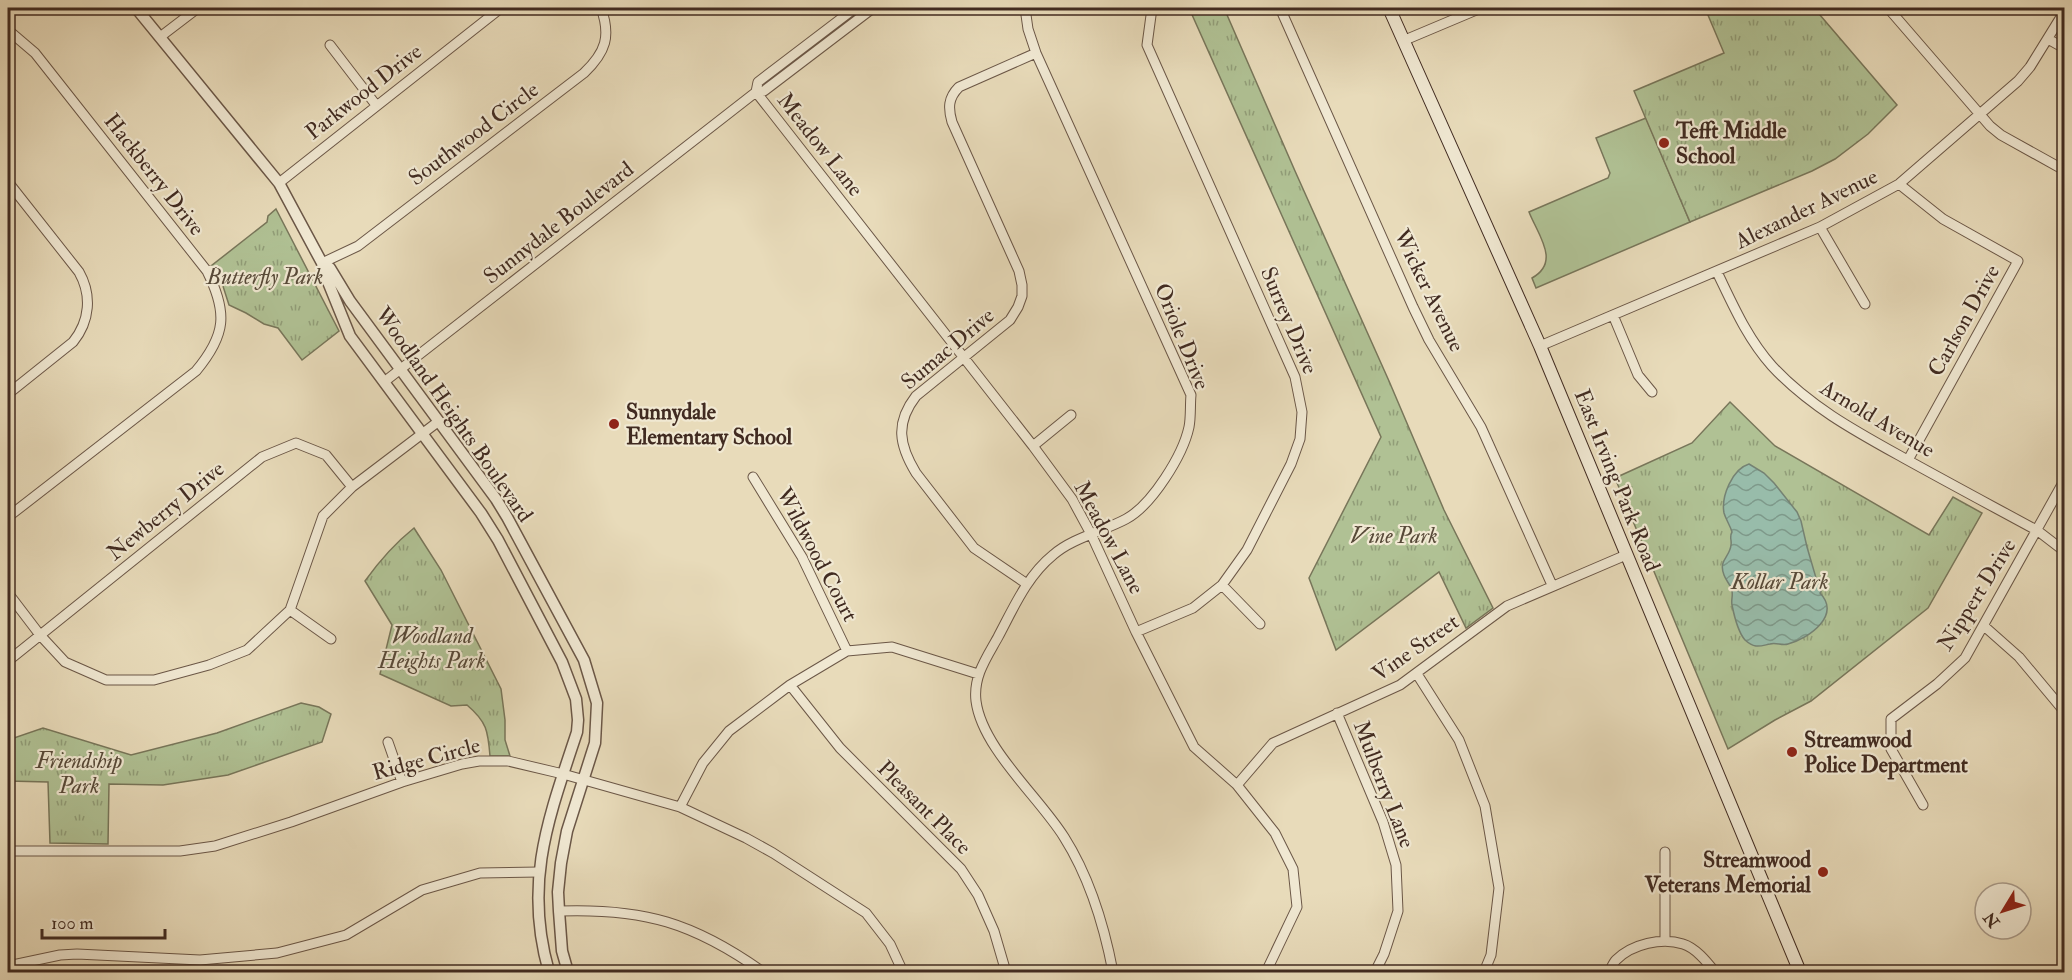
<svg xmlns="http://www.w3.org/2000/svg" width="2072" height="980" font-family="'IM FELL Double Pica',serif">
  <defs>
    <pattern id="park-tufts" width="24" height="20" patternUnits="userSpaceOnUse" patternTransform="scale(1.5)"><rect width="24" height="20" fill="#b0c194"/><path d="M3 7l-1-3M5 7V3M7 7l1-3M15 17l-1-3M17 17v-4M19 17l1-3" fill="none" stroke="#919d78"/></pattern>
    <pattern id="water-waves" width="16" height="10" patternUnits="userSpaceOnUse" patternTransform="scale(1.5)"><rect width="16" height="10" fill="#98bcaa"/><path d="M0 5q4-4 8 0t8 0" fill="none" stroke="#7e998a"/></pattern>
  </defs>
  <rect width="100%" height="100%" fill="#e8dbba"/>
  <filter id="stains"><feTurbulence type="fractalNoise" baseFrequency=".00333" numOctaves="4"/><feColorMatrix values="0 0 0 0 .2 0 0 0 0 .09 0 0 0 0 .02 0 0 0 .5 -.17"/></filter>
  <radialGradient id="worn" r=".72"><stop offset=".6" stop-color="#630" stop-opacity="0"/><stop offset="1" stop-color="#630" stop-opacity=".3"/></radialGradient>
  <path fill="#b0c194" stroke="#78765a" stroke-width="1.5" d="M1646 118 1690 222 1536 288 1532 278C1561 262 1538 235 1529 212L1608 178 1610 173 1596 138Z"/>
  <path fill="url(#park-tufts)" stroke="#78765a" stroke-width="1.5" d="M1189 8H1224L1295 171 1389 381 1444 510 1493 608 1466 628 1439 572 1336 650 1309 578 1381 437Z
    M1705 8H1814L1897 105 1868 134 1835 159 1812 171 1690 222 1634 91 1724 53Z
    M276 209 339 331 302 360 278 328 264 324 246 313 229 305 222 283 211 266 267 222 268 216Z
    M1730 402 1775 446 1929 535 1953 497 1982 513 1928 608 1811 701 1775 720 1728 749 1615 478 1692 443Z
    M414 528 441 570 501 689 505 720V740L510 756H490C488 731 487 722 467 705L451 706 380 674 392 625 365 581C380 560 394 544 414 528Z
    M301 703 319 707 331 714 322 742 228 775 163 785 109 784 108 844 50 843 48 782 8 781V740L43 728 131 755 217 733Z"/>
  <path fill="url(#water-waves)" stroke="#758273" stroke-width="1.5" d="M1749 464 1764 473 1774 483 1797 512 1801 521 1807 547 1816 578 1823 586 1820 593C1841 615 1810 638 1788 644 1782 646 1776 642 1770 644 1760 646 1755 649 1745 640 1738 632 1734 615 1732 605 1731 600 1733 596 1732 591 1731 585 1726 581 1724 575 1718 560 1730 557 1731 545 1732 540 1729 537 1732 532 1730 525 1726 520 1724 513 1721 497 1732 469 1749 464Z"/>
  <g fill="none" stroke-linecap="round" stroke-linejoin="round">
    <defs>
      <path id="minor" d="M1025 8 1028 29 1036 53 1191 395C1190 405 1191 417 1189 427 1183 455 1152 505 1126 519 1104 531 1072 538 1053 555 1027 576 1013 609 998 637 987 657 973 676 976 701 982 748 1039 797 1064 837 1090 878 1104 925 1113 972
        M1280 8 1413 307 1429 340 1481 427 1552 585
        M1888 8 1990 126 2001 135 2064 170
        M8 30 35 53 207 271C228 313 226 335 196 371L8 517
        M160 37 198 8
        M2048 39 2064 48
        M1405 40 1481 8
        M330 45 376 105
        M756 92 1033 446 1072 499 1091 534 1136 632 1194 747 1237 785 1275 833 1293 869 1297 907 1266 972
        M756 92 758 82 855 8
        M8 182 79 272C92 295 90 321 73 342L8 394
        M279 183 501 8
        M1899 184 1943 219 2018 261 1908 460
        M1820 227 1865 304
        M322 263 358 246 584 73C606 52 611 36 601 8
        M1717 272C1733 305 1747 338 1772 366 1809 406 1855 431 1902 457 1947 482 1992 506 2038 531L2064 551
        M1613 315 1638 375 1652 392
        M1540 346 1820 227 1899 184 2018 81 2030 67 2064 12
        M384 382 756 92 764 91 873 8
        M1033 446 1071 415
        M753 477 802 557 847 651
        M1027 584 974 548 916 473C899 445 895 423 916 396L1010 320 1018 307 1022 296V285L1019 271 952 122C948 108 948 98 959 87L1036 53
        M1222 585 1260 624
        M8 593 40 635 65 662 106 680H154L209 665 247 650 290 610 323 516 352 487 439 421
        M290 610 331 639
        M1984 626 2019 657 2064 711
        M1136 632 1193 608 1222 585 1247 550 1291 464 1300 439 1302 412 1295 377 1147 45 1152 8
        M8 661 262 457 296 443 326 455 352 487
        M1417 674 1459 740 1485 806 1499 888 1491 955 1484 972
        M790 685 840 748 961 869 978 895 994 931 1006 972
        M1337 713 1383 822 1396 865 1398 911 1384 954 1375 972
        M388 742 402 782
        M1237 785 1273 743 1400 685 1507 606 1626 555
        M1923 805 1891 749V719L1937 684 1965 658 2064 481
        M680 807 703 763 729 731 790 685 847 651 892 647 978 674
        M8 851H180L215 846 291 822 402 782 462 764 479 761H508L563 774 680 807 746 838 773 853 866 913 890 944 903 972
        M559 911C644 908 694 923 763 972
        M1665 941V852
        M8 966 60 955 77 954 200 960 277 953 346 935 422 890 480 873 539 872
        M1609 972C1611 969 1613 963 1616 960 1632 944 1662 937 1683 944 1696 948 1707 962 1715 972"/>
      <path id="tertiary" d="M136 8 279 183 322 263 324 272 350 336 481 513 498 540 562 662 576 699 578 720 577 732C549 817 523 882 549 972
        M322 263 330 268 350 301 496 499 507 517 584 660 597 703 595 743 567 831 561 863 558 892 559 911 562 951 568 972"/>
      <path id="secondary" d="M1389 8 1540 346 1800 972"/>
    </defs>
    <use href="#minor" stroke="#6b5747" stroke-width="11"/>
    <use href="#tertiary" stroke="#6b5747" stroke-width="13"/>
    <use href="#secondary" stroke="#412b21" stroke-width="14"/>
    <use href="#minor" stroke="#f0e8d2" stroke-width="9"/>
    <use href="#tertiary" stroke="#f0e8d2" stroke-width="10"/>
    <use href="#secondary" stroke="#f0e8d2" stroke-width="12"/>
  </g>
  <g fill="#8f2418" stroke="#f0e8d2" stroke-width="2">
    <circle cx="1664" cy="143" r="6"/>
    <circle cx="614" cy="424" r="6"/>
    <circle cx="1792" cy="752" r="6"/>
    <circle cx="1823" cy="872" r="6"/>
  </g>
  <g text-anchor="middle" stroke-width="4.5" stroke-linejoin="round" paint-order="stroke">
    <g font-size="22" fill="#412b21" stroke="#f0e8d2">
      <text transform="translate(363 91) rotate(-38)" y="8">Parkwood Drive</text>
      <text transform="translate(473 133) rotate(-37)" y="8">Southwood Circle</text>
      <text transform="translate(821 144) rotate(52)" y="8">Meadow Lane</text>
      <text transform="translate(155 174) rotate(52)" y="8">Hackberry Drive</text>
      <text transform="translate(1806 208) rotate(-26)" y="8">Alexander Avenue</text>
      <text transform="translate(558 222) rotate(-38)" y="8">Sunnydale Boulevard</text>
      <text transform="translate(1430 290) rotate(64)" y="8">Wicker Avenue</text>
      <text transform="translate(1290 320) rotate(67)" y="8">Surrey Drive</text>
      <text transform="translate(1963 320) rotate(-61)" y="8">Carlson Drive</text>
      <text transform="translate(1183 336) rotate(68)" y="8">Oriole Drive</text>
      <text transform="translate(947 348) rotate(-40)" y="8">Sumac Drive</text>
      <text transform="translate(455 414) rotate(55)" y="8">Woodland Heights Boulevard</text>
      <text transform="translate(1878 418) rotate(31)" y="8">Arnold Avenue</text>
      <text transform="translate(1618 480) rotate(68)" y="8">East Irving Park Road</text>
      <text transform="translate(165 510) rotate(-39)" y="8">Newberry Drive</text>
      <text transform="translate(1110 537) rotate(62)" y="8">Meadow Lane</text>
      <text transform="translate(818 554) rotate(62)" y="8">Wildwood Court</text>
      <text transform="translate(1976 594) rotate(-58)" y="8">Nippert Drive</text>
      <text transform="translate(1415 647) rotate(-35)" y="8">Vine Street</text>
      <text transform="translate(426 758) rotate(-15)" y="8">Ridge Circle</text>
      <text transform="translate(1385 784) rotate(69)" y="8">Mulberry Lane</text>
      <text transform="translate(925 807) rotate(45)" y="8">Pleasant Place</text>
    </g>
    <g font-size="22" font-weight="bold" fill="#412b21" stroke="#f0e8d2" text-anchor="start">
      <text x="1676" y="138">Tefft Middle<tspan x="1676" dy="25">School</tspan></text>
      <text x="626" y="419">Sunnydale<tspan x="626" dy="25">Elementary School</tspan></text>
      <text x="1804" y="747">Streamwood<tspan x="1804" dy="25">Police Department</tspan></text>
      <text x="1811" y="867" text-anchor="end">Streamwood<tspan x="1811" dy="25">Veterans Memorial</tspan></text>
    </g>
    <g font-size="22" font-style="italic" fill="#574938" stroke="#f0e8d2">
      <text x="265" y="284">Butterfly Park</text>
      <text x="1394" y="543">Vine Park</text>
      <text x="1780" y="589">Kollar Park</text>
      <text x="432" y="643">Woodland<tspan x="432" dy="25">Heights Park</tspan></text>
      <text x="79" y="768">Friendship<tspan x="79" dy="25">Park</tspan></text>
    </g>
  </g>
  <rect width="2072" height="980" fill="none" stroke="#e8dbba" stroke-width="30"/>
  <rect x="9" y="9" width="2054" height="962" fill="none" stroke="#412b21" stroke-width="3"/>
  <rect x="15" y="15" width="2042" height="950" fill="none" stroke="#412b21" stroke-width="1.5"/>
  <g transform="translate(2003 911) rotate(232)"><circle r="28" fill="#f0e8d2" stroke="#aa9c8b" stroke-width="1.5"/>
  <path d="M0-4.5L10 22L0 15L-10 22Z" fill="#8f2418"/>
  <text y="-9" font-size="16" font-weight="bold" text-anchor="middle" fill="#412b21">N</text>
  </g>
  <path d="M42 929v9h123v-9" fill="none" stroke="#412b21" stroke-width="3"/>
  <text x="51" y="929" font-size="18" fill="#412b21" stroke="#f0e8d2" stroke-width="4.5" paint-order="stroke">100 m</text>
  <rect width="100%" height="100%" filter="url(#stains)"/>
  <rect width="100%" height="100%" fill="url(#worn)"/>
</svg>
